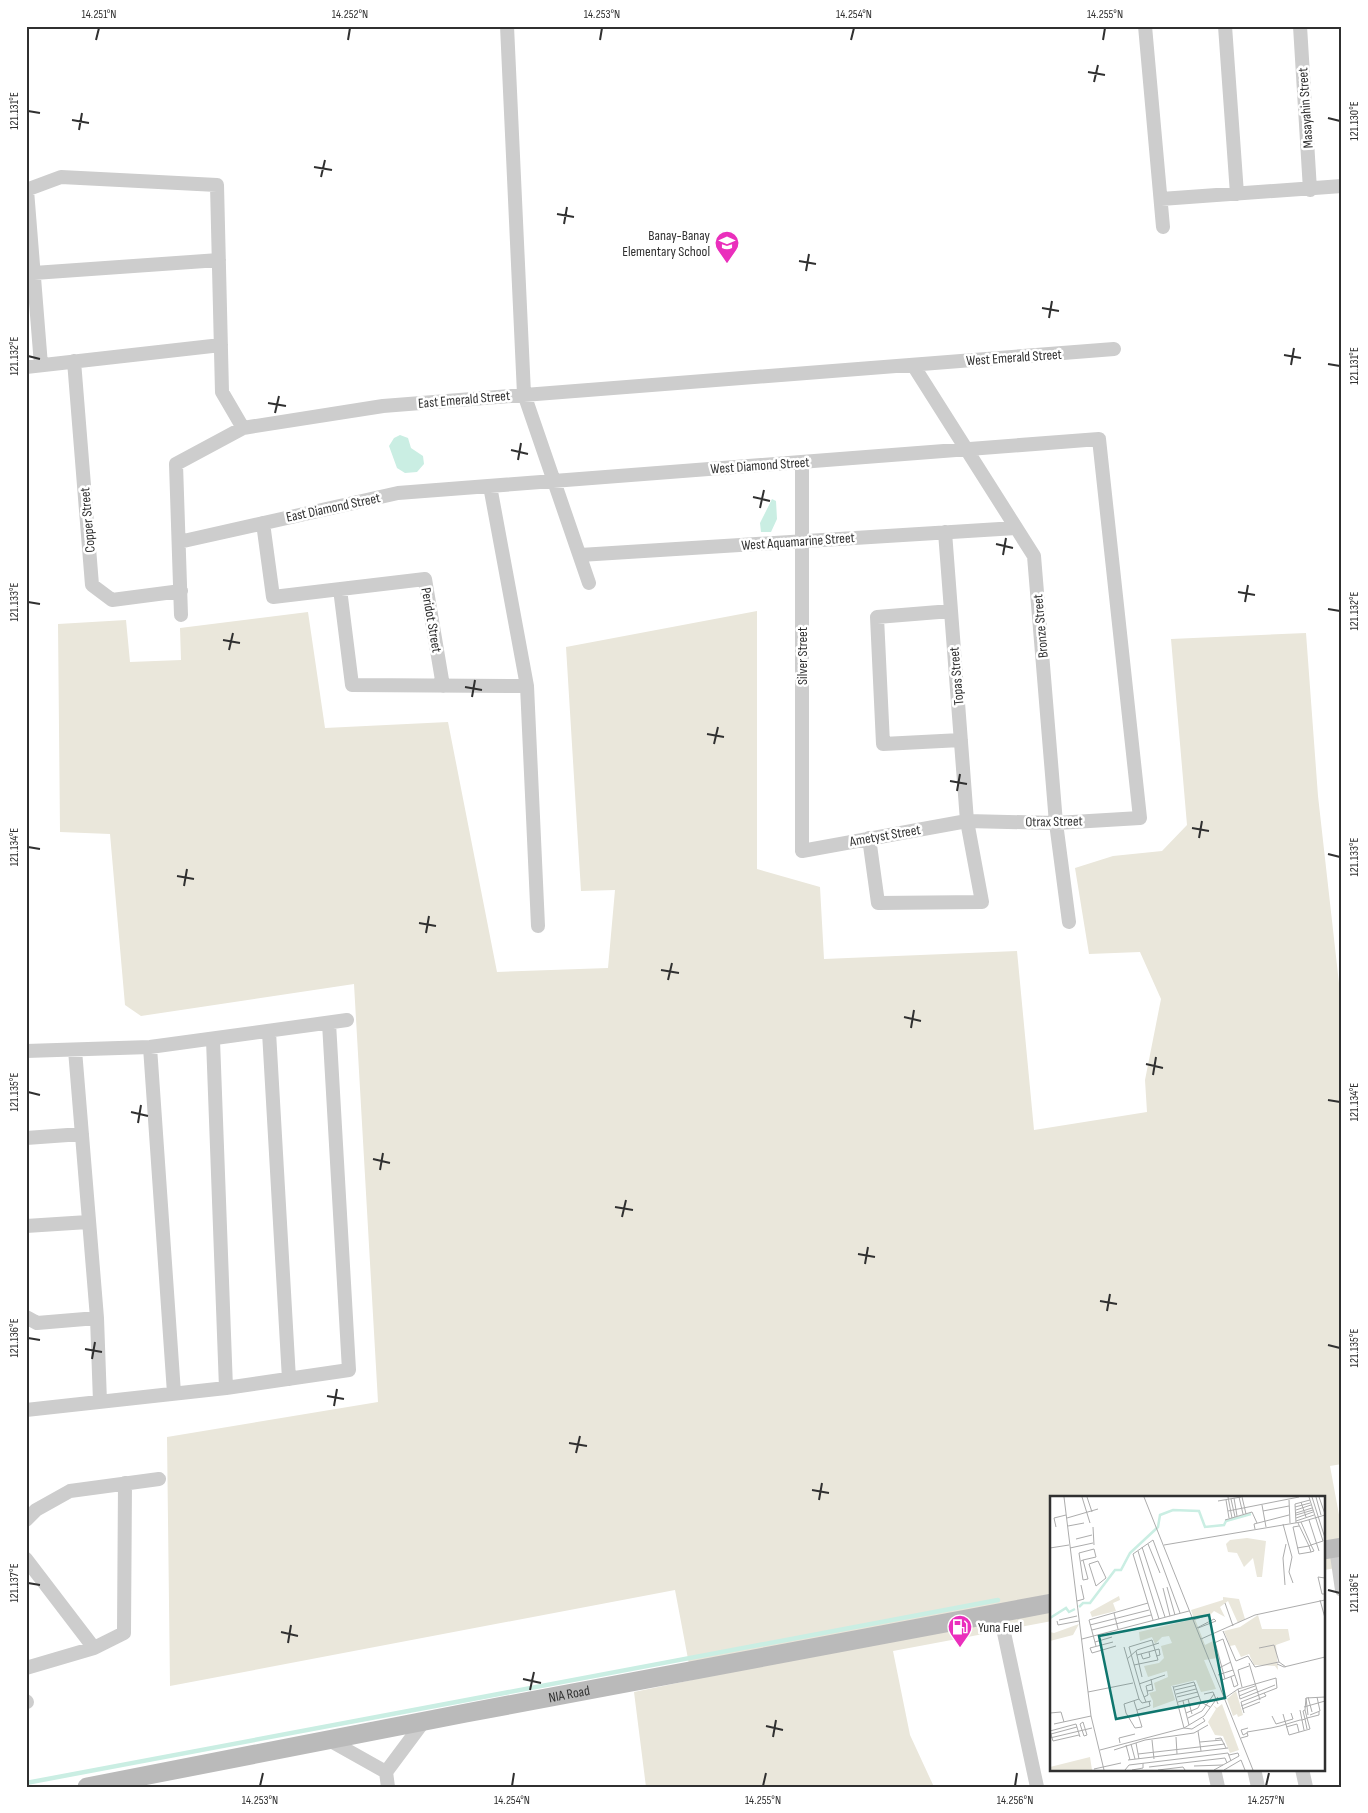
<svg xmlns="http://www.w3.org/2000/svg" width="1368" height="1813" font-family="'Sofia Sans Condensed',sans-serif">
  <rect width="100%" height="100%" fill="#fff"/>
  <path fill="#eae7db" d="M757 611V869L820 887 824 959 1017 951 1034 1130 1147 1112 1145 1080 1161 999 1140 952 1089 954 1075 868 1113 856 1162 851 1187 825 1171 639 1306 633 1318 796 1342 1010V1464L1330 1466 1342 1531V1567L1324 1570V1497H1052V1621L893 1651 910 1735 934 1787H646L634 1692 692 1680 675 1590 170 1686 167 1437 378 1402 354 984 141 1016 125 1005 110 834 60 832 58 624 126 620 130 662 181 660 180 628 308 612 325 728 448 722 497 972 608 968 615 890 581 891 566 647Z"/>
  <path fill="#caeee3" d="M400 435 408 438 411 448 423 456 424 464 417 472 405 473 397 468 389 446 394 438Z
    M772 499 776 501 777 519 771 532H761L760 523Z"/>
  <g fill="none" stroke-linecap="round" stroke-linejoin="round">
    <path stroke="#caeee3" stroke-width="4.5" d="M26 1783 998 1600"/>
    <path stroke="#cdcdcd" stroke-width="14" d="M507 26 524 394 589 583
      M1145 26 1163 227
      M1225 26 1237 194
      M1300 26 1310 190
      M26 190 61 177 217 185 222 392 243 428
      M27 190 41 365
      M1161 199 1342 186
      M34 273 219 260
      M74 361 92 585 112 600 181 591
      M913 365 1034 556 1056 823 1069 922
      M26 367 221 345
      M490 486 527 686 538 926
      M263 523 273 597 425 579 443 686
      M179 542 398 493 1099 439 1140 818 1056 823 967 821 802 851V462
      M580 555 1016 528
      M340 589 352 685 527 686
      M951 611 877 617 883 744 961 740
      M181 615 176 464 243 428 383 406 1114 349
      M869 838 878 903 982 902 967 821 945 532
      M269 1032 289 1379
      M213 1040 226 1388
      M150 1047 174 1393
      M75 1050 97 1318 100 1402
      M26 1051 150 1047 347 1020
      M26 1138 82 1134
      M26 1226 88 1222
      M26 1317 37 1323 97 1318
      M26 1410 226 1388 349 1370 329 1023
      M26 1520 36 1510 70 1491 159 1479
      M1336 1548 1342 1590
      M26 1559 94 1648
      M1000 1614 1037 1787
      M26 1668 94 1648 124 1633 125 1483
      M26 1701 27 1702
      M329 1740 386 1772 424 1721
      M1214 1769 1218 1787
      M1254 1769 1258 1787
      M1302 1769 1306 1787
      M386 1772 388 1787"/>
    <g stroke="#bababa" stroke-width="19">
      <path d="M1324 1550 1342 1547"/>
      <path id="s1" d="M87 1787 466 1713 1052 1603"/>
    </g>
  </g>
  <path fill="none" stroke="#303030" stroke-width="2" d="M96 40 99 28M348 40 350 28M600 40 602 28M851 40 854 28M1103 40 1105 28M1088 72 1105 75M1094 82 1098 65M28 111 40 113M1328 118 1340 121M72 120 89 123M79 130 82 113M314 167 332 170M321 177 325 160M557 214 574 217M564 224 567 207M799 261 816 264M806 271 809 254M1042 308 1059 311M1049 318 1052 301M1284 355 1301 358M28 356 40 359M1328 364 1340 366M1291 365 1294 348M268 403 286 406M275 413 279 396M511 450 528 454M518 460 521 443M753 497 770 501M760 508 764 490M996 544 1013 548M1003 555 1006 538M1238 592 1255 595M28 602 40 604M1245 602 1248 585M1328 609 1340 611M223 640 240 643M229 650 233 633M465 687 482 690M472 697 475 680M707 734 724 737M714 744 718 727M950 781 967 784M957 791 960 774M1192 828 1209 831M1199 838 1202 821M28 847 40 849M1328 854 1340 857M177 876 194 879M184 886 187 869M419 923 436 926M426 933 429 916M661 970 679 973M668 980 672 963M904 1017 921 1021M911 1028 914 1010M1146 1064 1163 1068M1153 1075 1156 1057M28 1092 40 1095M1328 1100 1340 1102M131 1112 148 1116M138 1123 141 1105M373 1159 390 1163M380 1170 383 1153M615 1207 633 1210M622 1217 626 1200M858 1254 875 1257M865 1264 868 1247M1100 1301 1117 1304M1107 1311 1110 1294M28 1338 40 1340M1328 1345 1340 1348M85 1349 102 1352M92 1359 95 1342M327 1396 344 1399M334 1406 337 1389M569 1443 587 1446M576 1453 580 1436M812 1490 829 1493M819 1500 822 1483M28 1583 40 1585M1328 1590 1340 1593M281 1632 298 1636M288 1643 291 1625M523 1679 541 1683M530 1690 534 1672M766 1726 783 1730M773 1737 776 1720M260 1786 263 1773M512 1786 514 1773M763 1786 766 1773M1015 1786 1017 1773M1266 1786 1269 1773"/>
  <defs>
    <symbol id="school-pin" viewBox="-11 -11 22 30"><path d="M0 17L-7.5 6A9.5 9.5 0 1 1 7.5 6Z" fill="#ea2fbc" stroke="#fff"/><path d="M0-5L7-2L0 1L-7-2ZM-4 1L0 2.5L4 1V4Q0 6-4 4Z" fill="#fff"/></symbol>
    <symbol id="fuel-pin" viewBox="-11 -11 22 30"><path d="M0 17L-7.5 6A9.5 9.5 0 1 1 7.5 6Z" fill="#ea2fbc" stroke="#fff"/><path d="M-5.5-6h7V0h2V4h1.3V-2.5L3-4.5l.8-.8L6-3V5H2.5V1h-1V6h-7ZM-4.2-4.7v3.2H.2V-4.7Z" fill="#fff"/></symbol>
  </defs>
  <g fill-rule="evenodd">
    <use href="#school-pin" x="713" y="229" width="28" height="38"/>
    <use href="#fuel-pin" x="946" y="1613" width="28" height="38"/>
  </g>
  <g text-anchor="middle" stroke-width="5" stroke-linejoin="round" paint-order="stroke">
    <g font-size="14" fill="#303030" stroke="#fff">
      <text transform="translate(1305 108) rotate(-94)" y="5">Masayahin Street</text>
      <text transform="translate(1014 357) rotate(-4)" y="5">West Emerald Street</text>
      <text transform="translate(464 399) rotate(-5)" y="5">East Emerald Street</text>
      <text transform="translate(760 465) rotate(-4)" y="5">West Diamond Street</text>
      <text transform="translate(333 507) rotate(-12)" y="5">East Diamond Street</text>
      <text transform="translate(87 520) rotate(-95)" y="5">Copper Street</text>
      <text transform="translate(798 541) rotate(-4)" y="5">West Aquamarine Street</text>
      <text transform="translate(432 620) rotate(80)" y="5">Peridot Street</text>
      <text transform="translate(1040 626) rotate(-95)" y="5">Bronze Street</text>
      <text transform="translate(802 656) rotate(-90)" y="5">Silver Street</text>
      <text transform="translate(956 676) rotate(-95)" y="5">Topas Street</text>
      <text transform="translate(1054 821) rotate(-1)" y="5">Otrax Street</text>
      <text transform="translate(885 835) rotate(-10)" y="5">Ametyst Street</text>
      <text dy="5" stroke="none"><textPath href="#s1" startOffset="491">NIA Road</textPath></text>
    </g>
    <g font-size="14" fill="#303030" stroke="#fff" text-anchor="end">
      <text x="710" y="240">Banay-Banay<tspan x="710" dy="16">Elementary School</tspan></text>
      <text x="978" y="1632" text-anchor="start">Yuna Fuel</text>
    </g>
  </g>
  <g transform="translate(1050 1496)">
    <rect width="275" height="275" fill="#fff"/>
    <path d="M197 42 216 45 212 81H207L203 62 194 71 187 57 178 56 176 48 180 44ZM69 100 70 104 63 107 66 115 42 121 40 116ZM173 101 189 103 195 123 188 127 178 105 170 111 175 121 164 115 158 121 156 119 145 123 155 149 163 145 168 162 154 164 166 193 151 196 146 184 121 190 125 204 103 212V205L99 197 106 195 104 187 118 181 117 175 98 181 94 170 109 167 114 162 111 150 122 147 119 140 112 141 105 148 102 141 90 145 89 136 144 123 141 114 173 104ZM208 119 212 133H238L240 144 226 149 228 174 225 170 204 169 199 158 191 161 185 149 180 150 174 135 190 131ZM29 128 23 139 0 145V129V136L4 137ZM186 195 193 219 188 221 187 218 183 220 177 203ZM172 208 189 254 180 257 173 240 165 239 158 226 166 213 163 209 167 212ZM40 261 42 274H0V271Z" fill="#eae7db"/>
    <path fill="none" stroke="#caeee3" stroke-width="2.5" d="M29 111 33 107H40L65 74H71L80 57 108 31 110 19 123 14 149 15 155 31 174 29 176 25 201 18M0 122 16 112 19 116 25 113"/>
    <path fill="none" stroke="#acacac" stroke-width="1" d="M14 1 41 220 54 274M32 1 40 27M37 1 42 16M94 1 203 274M178 1 182 22M189 1 193 18M192 1 196 18M262 1 275 42M266 1 271 19M269 1 275 18M184 2 187 20M181 3 185 21M176 4 179 22M239 4 240 27M168 5 191 1M251 6 256 21M212 9 216 31M245 11 260 7M246 14 261 9M178 15 249 1M213 15 239 10M246 17 262 12M246 19 263 14M17 22 48 13M246 22 263 16M175 24 202 16 207 27M259 24 269 55M246 25 264 19M251 26 261 49 273 45 259 1M246 27 245 8 260 4M233 28 242 61 239 76 243 87M18 30 34 27M249 30 243 31 249 58 261 56M6 31 4 22 16 19M43 31 44 49M205 33 204 28 239 19M26 43 42 39M98 48 110 77M114 49 251 26 275 19M92 51 115 121M0 52 19 49M20 52 43 47M247 52 259 50 261 49 264 55 261 56 259 50 248 27M88 55 109 123M31 65 33 64 46 61 44 53 29 57 33 84 38 83 33 64M48 65 56 82 46 90 39 68ZM275 82 268 81 272 98H275M235 89 233 62 236 48M117 91 125 119M113 92 120 120M270 104 275 122M27 105 34 103 31 89M175 107 183 130M64 117 68 133M9 124 27 120M103 124 83 58 103 44 130 117M143 124 158 119M7 125 8 129 29 125M40 129 99 114M147 132 164 123 166 125 148 132M42 134 101 119M173 135 186 165 198 160 205 171 229 166 236 171M32 143 139 115M151 143 205 119 275 104M45 146 62 141M63 146 40 152 42 157 66 150M165 146 175 183M164 147 173 143 188 189 184 191 181 181M46 150 39 124 98 107M74 151 89 203 92 207 101 205M209 152 224 149 229 166M86 155 92 181M91 158 93 163 100 161 99 156M87 159 109 153 110 159 106 160M77 163 87 154 109 147M181 166 169 172 172 184 185 179M199 167 210 204M227 168 234 171 275 161M84 169 108 164 102 144 79 151 91 193 96 206M168 179 183 174M89 188 115 179M123 190 134 232M124 191 144 186 151 206 160 211M192 191 188 174 199 170M188 193 190 203 225 189M125 194 146 189M97 195 103 194 101 183M38 196 83 187M188 196 205 190M126 198 146 193M154 198 163 196 168 208M189 200 206 193M94 201 98 199 96 190 102 188M127 201 148 196M258 201 262 216M175 202 188 193 226 182 227 192 191 206 194 217M256 202 258 219M138 203 142 218M84 205 92 231 85 232 76 217 74 208 89 203M133 205 139 229M128 206 149 200M191 210 216 200 214 197M254 211 275 205M192 213 210 206M87 214 100 210 99 205M250 214 254 234M255 214 256 202 275 201M0 217 11 216 14 226M136 217 148 212 151 206M233 218 239 239 260 233 257 222 269 219V216M260 219 270 215 267 201M222 220 226 228 243 223 241 217M138 222 152 215 164 198M33 226 37 239 34 240 30 228ZM4 228 41 220M236 231 247 228 249 236M134 232 142 233 155 225 153 222M148 235 151 255M197 237 193 239 191 234 198 232M1 238 27 231M29 239 3 245 0 235 26 228 30 241M126 241 127 258M0 242 42 232M191 242 198 240 197 236 221 232 230 230 250 224H252L255 223 257 222 255 214 253 215 255 223 257 233M165 243 171 242 176 252M102 244 104 263M150 246 172 244M70 247 69 242 85 238M86 247 89 263M81 248 85 263M76 249 80 264M50 254 134 232 154 220 168 201M64 254 95 244 144 237 158 229M88 258 175 248M78 264 178 252M144 270 173 269M99 271 175 262 177 267M44 273 71 267M75 274 79 269 178 257 181 265M82 274 93 272V267M108 274 133 271 135 274M164 274 189 260 188 257 179 259M174 274 191 264 195 274"/>
    <path fill="#0f766e" fill-opacity="0.15" stroke="#0f766e" stroke-width="2.5" d="M159 119 175 202 66 223 49 140Z"/>
    <rect width="275" height="275" fill="none" stroke="#303030" stroke-width="2.5"/>
  </g>
  <rect width="1368" height="1813" fill="none" stroke="#ffffff" stroke-width="55"/>
  <rect x="28" y="28" width="1312" height="1758" fill="none" stroke="#303030" stroke-width="2"/>
  <g font-size="12" text-anchor="middle" fill="#303030">
    <text x="99" y="18">14.251°N</text>
    <text x="350" y="18">14.252°N</text>
    <text x="602" y="18">14.253°N</text>
    <text x="854" y="18">14.254°N</text>
    <text x="1105" y="18">14.255°N</text>
    <text transform="translate(14 111) rotate(-90)" y="4">121.131°E</text>
    <text transform="translate(1354 121) rotate(-90)" y="4">121.130°E</text>
    <text transform="translate(14 356) rotate(-90)" y="4">121.132°E</text>
    <text transform="translate(1354 366) rotate(-90)" y="4">121.131°E</text>
    <text transform="translate(14 602) rotate(-90)" y="4">121.133°E</text>
    <text transform="translate(1354 611) rotate(-90)" y="4">121.132°E</text>
    <text transform="translate(14 847) rotate(-90)" y="4">121.134°E</text>
    <text transform="translate(1354 857) rotate(-90)" y="4">121.133°E</text>
    <text transform="translate(14 1092) rotate(-90)" y="4">121.135°E</text>
    <text transform="translate(1354 1102) rotate(-90)" y="4">121.134°E</text>
    <text transform="translate(14 1338) rotate(-90)" y="4">121.136°E</text>
    <text transform="translate(1354 1348) rotate(-90)" y="4">121.135°E</text>
    <text transform="translate(14 1583) rotate(-90)" y="4">121.137°E</text>
    <text transform="translate(1354 1593) rotate(-90)" y="4">121.136°E</text>
    <text x="260" y="1804">14.253°N</text>
    <text x="512" y="1804">14.254°N</text>
    <text x="763" y="1804">14.255°N</text>
    <text x="1015" y="1804">14.256°N</text>
    <text x="1266" y="1804">14.257°N</text>
  </g>
</svg>
